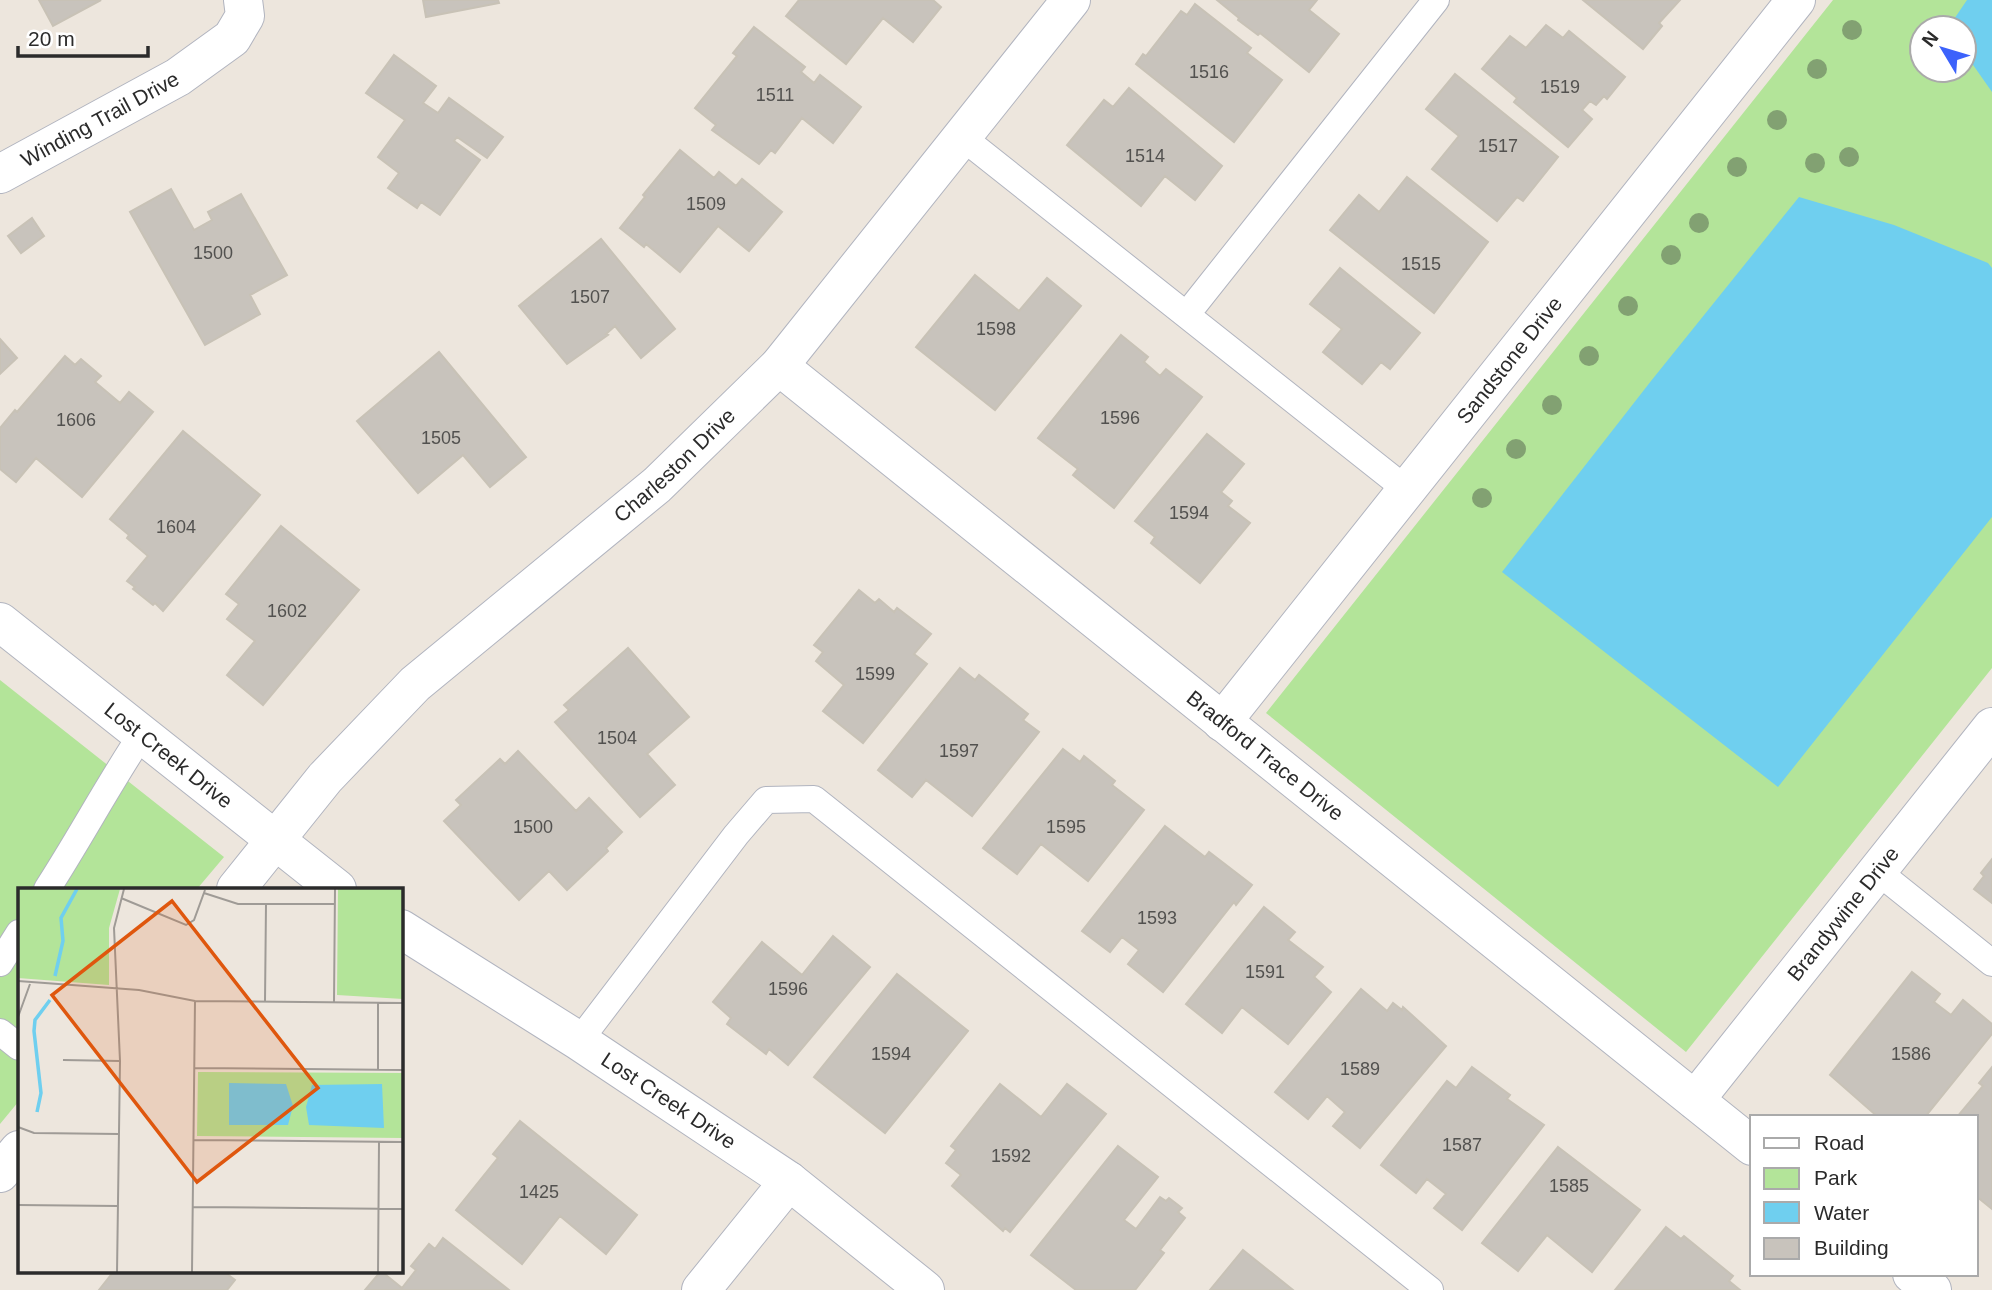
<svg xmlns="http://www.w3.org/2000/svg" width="1992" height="1290" font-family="Helvetica,sans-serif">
  <rect width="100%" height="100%" fill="#ede6dd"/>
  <path fill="#b3e499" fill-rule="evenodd" d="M1833 0H1992V668L1686 1052 1266 713ZM1922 28H1964V70H1922Z
    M0 680 224 857 197 889H19V1101L0 1124Z"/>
  <path fill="#6fcfef" d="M1967 0H1992V92L1964 52V28H1948Z
    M1799 197 1894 225 1988 263 1992 268V517L1778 787 1502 572 1651 381Z"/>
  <path fill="#c8c3bc" stroke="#c8c2b6" stroke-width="2" d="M39 0H101L53 26Z
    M423 0H498L499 3 426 17Z
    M799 0H933L941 7 913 42 883 18 846 64 786 16Z
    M1217 0H1317L1309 10 1339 34 1309 72 1260 33 1258 35 1238 20 1239 18Z
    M1583 0H1680L1659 23 1662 26 1643 49Z
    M1195 4 1251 48 1247 53 1282 80 1234 142 1136 64 1143 54 1146 56 1181 11 1187 15Z
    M1546 25 1563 38 1569 31 1625 77 1607 99 1604 96 1596 105 1590 101 1582 110 1592 119 1568 147 1514 102 1517 98 1482 69 1510 36 1526 48Z
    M754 27 805 67 801 72 814 83 820 75 861 107 833 143 802 118 775 153 771 150 759 164 712 130 716 125 695 108 737 56 733 53Z
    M394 55 436 86 423 103 438 113 449 98 503 137 487 158 457 137 454 141 480 160 440 215 421 202 417 208 388 188 399 173 378 157 405 120 366 93Z
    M1455 74 1558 157 1523 201 1517 197 1497 221 1432 169 1459 136 1426 109Z
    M1129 88 1222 166 1195 200 1165 176 1141 206 1067 145 1104 100 1113 107Z
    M680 150 714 178 719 172 736 186 742 179 782 212 749 251 718 226 680 272 646 244 644 247 620 228 645 197 643 195Z
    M1407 177 1488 242 1434 313 1330 230 1359 195 1379 212Z
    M171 189 194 230 212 220 208 212 241 194 287 275 250 295 260 314 205 345 130 212Z
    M32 218 44 236 21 253 8 236Z
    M601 239 675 329 641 358 615 326 606 334 608 335 567 364 519 306Z
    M1340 268 1420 333 1390 369 1381 362 1362 384 1323 352 1342 329 1310 304Z
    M975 275 1019 311 1047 278 1081 306 995 410 916 347Z
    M1121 335 1148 357 1144 362 1160 376 1166 369 1202 397 1114 508 1073 475 1078 469 1038 438Z
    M0 339 17 358 0 374Z
    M439 352 526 457 490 487 463 455 418 493 357 421Z
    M65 356 75 365 81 359 101 376 95 382 120 403 129 392 153 412 82 497 36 458 16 482 0 469V428L15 410 17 412Z
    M183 431 260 495 163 611 155 603 153 605 133 589 135 587 127 581 148 556 127 538 129 535 110 519Z
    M1207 434 1244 464 1221 492 1232 501 1228 506 1250 523 1200 583 1151 543 1155 537 1135 521Z
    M281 526 359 590 263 705 227 675 255 641 227 619 239 604 226 594Z
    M859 590 875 603 879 599 894 612 897 608 931 634 914 654 927 664 863 743 823 711 844 685 816 661 823 652 814 645Z
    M628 648 689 717 647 754 675 785 640 817 555 722 569 710 564 705Z
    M960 668 975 680 979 675 1028 714 1023 720 1039 732 972 816 926 780 912 797 878 770Z
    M1063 749 1080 762 1084 756 1115 781 1112 785 1144 810 1088 881 1041 844 1017 874 983 848Z
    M518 751 576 811 589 798 622 832 606 848 608 851 567 890 549 871 519 900 444 821 461 805 456 800 500 759 505 764Z
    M1165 826 1205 857 1209 852 1252 885 1236 905 1234 902 1163 992 1128 964 1139 950 1122 937 1110 952 1082 931Z
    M1992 859V903L1974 889 1984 876 1981 873Z
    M1264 907 1295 932 1288 940 1323 967 1314 977 1331 992 1288 1044 1242 1007 1222 1033 1186 1004Z
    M833 936 870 967 788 1065 769 1049 766 1054 727 1024 731 1018 713 1002 762 942 802 975Z
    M1912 972 1940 994 1934 1002 1951 1015 1963 1000 1992 1024V1034L1925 1117H1878L1830 1075Z
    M897 974 968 1031 885 1133 814 1077Z
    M1361 989 1387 1011 1393 1003 1402 1010 1403 1007 1446 1046 1360 1148 1333 1126 1345 1112 1327 1096 1308 1119 1275 1092Z
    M1472 1067 1510 1095 1507 1099 1544 1125 1462 1230 1434 1208 1446 1194 1427 1179 1416 1193 1381 1165 1447 1081 1456 1088Z
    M1992 1067V1209L1976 1196V1117H1957L1983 1086 1979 1083Z
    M1000 1084 1041 1117 1067 1084 1106 1114 1010 1232 1005 1228 1003 1231 952 1186 961 1175 946 1163 956 1150 951 1146Z
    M520 1121 637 1215 606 1254 560 1216 522 1264 456 1210 498 1158 493 1154Z
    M1118 1146 1158 1177 1124 1220 1136 1229 1160 1197 1166 1201 1169 1198 1182 1208 1178 1212 1185 1218 1160 1250 1164 1253 1135 1290H1076L1031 1255Z
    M1558 1147 1640 1210 1592 1272 1547 1235 1518 1271 1482 1243Z
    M1666 1227 1681 1239 1684 1236 1733 1276 1729 1281 1740 1290H1615Z
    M443 1238 509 1290H365L381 1271 402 1288 416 1270 411 1266 429 1244 435 1249Z
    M1243 1250 1293 1290H1210Z
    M114 1271H223L235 1280 227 1290H99Z"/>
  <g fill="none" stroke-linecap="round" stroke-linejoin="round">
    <defs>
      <path id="service" d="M962 137 1407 490
        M1187 314 1436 0
        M1877 871 1992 963
        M47 889C80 838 108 785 142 734
        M0 963 19 933
        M0 1032 19 1047
        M579 1041 736 835 766 800 814 799 1430 1290"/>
      <g id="minor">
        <path id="s1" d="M0 174 178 77 232 38 245 16 243 0"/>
        <path id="s2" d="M779 366 1752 1146"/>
        <path id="s3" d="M0 622 337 889"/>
        <path id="s4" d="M1222 722 1796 0"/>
        <path id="s5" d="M236 889 325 778 415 684 657 485 779 366 1071 0"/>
        <path id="s6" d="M401 929 579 1041 789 1181 925 1290"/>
        <path id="s7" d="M1695 1100 1992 727"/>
        <path d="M0 1173 19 1150"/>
        <path d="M1912 1274 1932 1290"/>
        <path d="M701 1290 789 1181"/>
      </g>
    </defs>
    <use href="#service" stroke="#b1b4bf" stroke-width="28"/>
    <use href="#minor" stroke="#b1b4bf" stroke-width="40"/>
    <use href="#service" stroke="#fff" stroke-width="26"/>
    <use href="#minor" stroke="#fff" stroke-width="38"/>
  </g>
  <g fill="#82a172">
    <circle cx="1852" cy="30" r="10"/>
    <circle cx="1817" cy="69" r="10"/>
    <circle cx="1777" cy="120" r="10"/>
    <circle cx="1849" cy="157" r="10"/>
    <circle cx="1815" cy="163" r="10"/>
    <circle cx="1737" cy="167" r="10"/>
    <circle cx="1699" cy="223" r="10"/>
    <circle cx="1671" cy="255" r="10"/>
    <circle cx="1628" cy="306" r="10"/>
    <circle cx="1589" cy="356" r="10"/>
    <circle cx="1552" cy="405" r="10"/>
    <circle cx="1516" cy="449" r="10"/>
    <circle cx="1482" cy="498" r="10"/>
  </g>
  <g text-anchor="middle" stroke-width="6" stroke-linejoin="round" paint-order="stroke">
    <g font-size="18" fill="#52514f">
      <text x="1209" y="78">1516</text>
      <text x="1560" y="93">1519</text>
      <text x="775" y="101">1511</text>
      <text x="1498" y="152">1517</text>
      <text x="1145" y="162">1514</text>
      <text x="706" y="210">1509</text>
      <text x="213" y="259">1500</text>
      <text x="1421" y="270">1515</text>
      <text x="590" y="303">1507</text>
      <text x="996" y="335">1598</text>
      <text x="1120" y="424">1596</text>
      <text x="76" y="426">1606</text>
      <text x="441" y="444">1505</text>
      <text x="1189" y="519">1594</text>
      <text x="176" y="533">1604</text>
      <text x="287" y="617">1602</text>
      <text x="875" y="680">1599</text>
      <text x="617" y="744">1504</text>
      <text x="959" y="757">1597</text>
      <text x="533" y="833">1500</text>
      <text x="1066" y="833">1595</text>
      <text x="1157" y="924">1593</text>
      <text x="1265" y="978">1591</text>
      <text x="788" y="995">1596</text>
      <text x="891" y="1060">1594</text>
      <text x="1911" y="1060">1586</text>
      <text x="1360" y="1075">1589</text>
      <text x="1462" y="1151">1587</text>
      <text x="1011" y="1162">1592</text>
      <text x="1569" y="1192">1585</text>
      <text x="539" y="1198">1425</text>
    </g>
    <g font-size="21" fill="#2b2b2b" stroke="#fff">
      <text dy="7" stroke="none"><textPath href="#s1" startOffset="114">Winding Trail Drive</textPath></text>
      <text dy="7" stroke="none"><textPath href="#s4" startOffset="462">Sandstone Drive</textPath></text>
      <text dy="7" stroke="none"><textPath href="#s5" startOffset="612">Charleston Drive</textPath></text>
      <text dy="7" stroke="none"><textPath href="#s3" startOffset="215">Lost Creek Drive</textPath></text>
      <text dy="7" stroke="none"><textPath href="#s2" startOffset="623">Bradford Trace Drive</textPath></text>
      <text dy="7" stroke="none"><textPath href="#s7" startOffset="238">Brandywine Drive</textPath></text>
      <text dy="7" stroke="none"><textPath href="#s6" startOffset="318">Lost Creek Drive</textPath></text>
    </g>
  </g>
  <g transform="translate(18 888)">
    <rect width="385" height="385" fill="#ede6dd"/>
    <path d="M0 1H102L91 40V97L0 90ZM320 1H385V111L319 107ZM180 184 385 185V250L179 248Z" fill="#b3e499"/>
    <path d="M211 195 268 196 275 218 270 237H211ZM364 196 366 240 291 237 288 219 294 197Z" fill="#6fcfef"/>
    <path fill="none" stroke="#6fcfef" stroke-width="3.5" d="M37 88 45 53 43 30 59 1M19 224 23 205 16 143 17 132 32 112"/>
    <path fill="none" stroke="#9f9b96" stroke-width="2" d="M186 5 220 16H317M103 10 168 37 176 32 187 2M0 93 121 102 177 113 385 115M247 113 248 16M316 114 317 1M0 129 12 96M45 172 102 173M176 180 385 182M360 182V115M0 239 16 245 101 246M175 252 385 254M0 317 100 318M175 319 385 321M99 384 102 173 96 40 106 1M174 384 177 113M360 384 361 254"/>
    <path fill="#df570e" fill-opacity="0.15" stroke="#df570e" stroke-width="3.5" d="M154 13 300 200 179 294 34 107Z"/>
    <rect width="385" height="385" fill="none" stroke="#2b2b2b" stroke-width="3.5"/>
  </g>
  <rect x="1750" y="1115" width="228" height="161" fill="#ffffff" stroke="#aaaaaa" stroke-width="2"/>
  <rect x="1764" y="1138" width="35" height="10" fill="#ffffff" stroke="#aaaaaa" stroke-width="2"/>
  <text x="1814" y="1150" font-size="21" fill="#2b2b2b">Road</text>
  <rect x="1764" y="1168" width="35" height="21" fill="#b3e499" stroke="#aaaaaa" stroke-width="2"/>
  <text x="1814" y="1185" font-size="21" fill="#2b2b2b">Park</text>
  <rect x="1764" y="1202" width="35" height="21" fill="#6fcfef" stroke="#aaaaaa" stroke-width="2"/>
  <text x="1814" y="1220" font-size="21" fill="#2b2b2b">Water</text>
  <rect x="1764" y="1238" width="35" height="21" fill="#c8c3bc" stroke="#aaaaaa" stroke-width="2"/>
  <text x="1814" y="1255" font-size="21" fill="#2b2b2b">Building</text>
  <g transform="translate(1943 49) rotate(308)"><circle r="33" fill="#ffffff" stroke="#aaaaaa" stroke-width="2"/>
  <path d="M0-5L12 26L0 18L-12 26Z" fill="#3c62fb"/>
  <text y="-10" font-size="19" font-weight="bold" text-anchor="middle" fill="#2b2b2b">N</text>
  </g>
  <path d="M18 46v10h130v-10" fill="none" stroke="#2b2b2b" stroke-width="3.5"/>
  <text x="28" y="46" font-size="21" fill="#2b2b2b" stroke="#ffffff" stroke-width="5" paint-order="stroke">20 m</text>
</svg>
